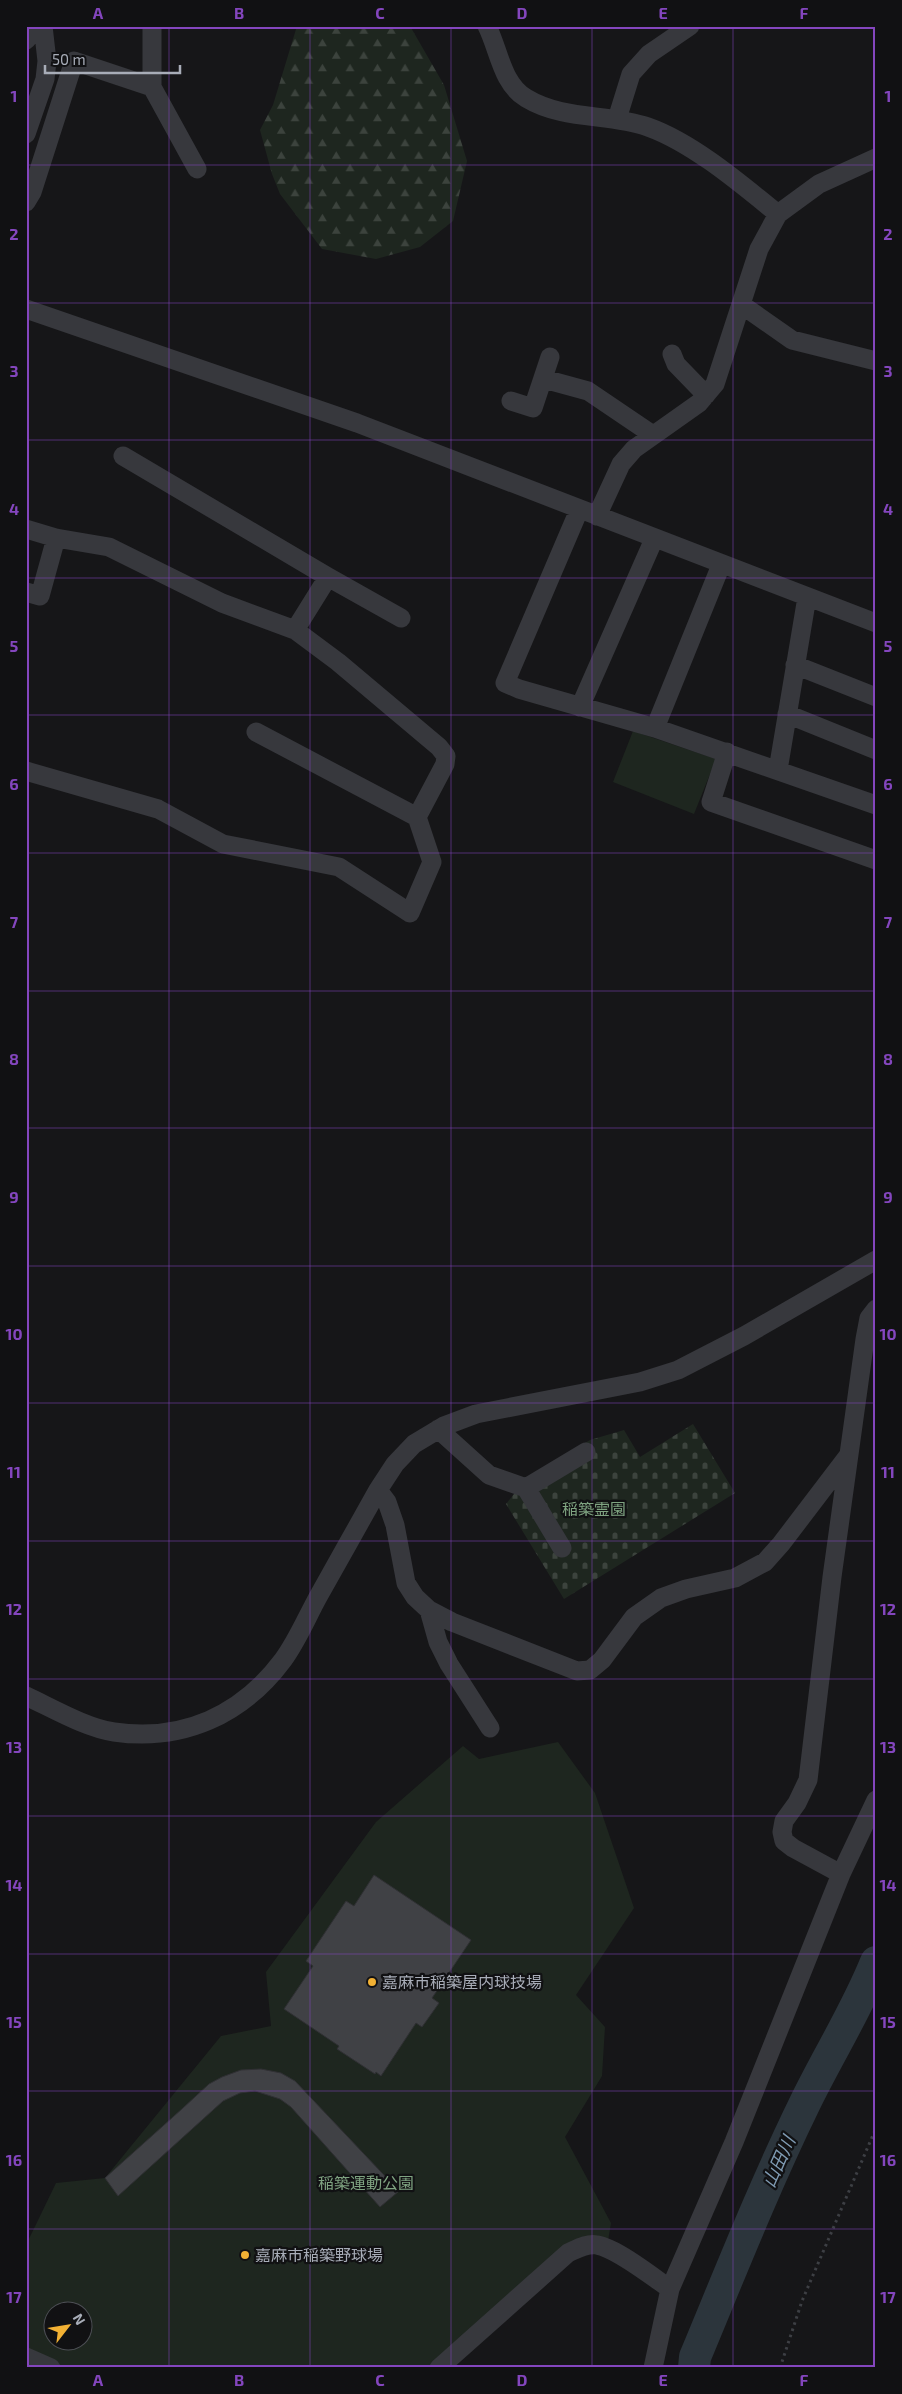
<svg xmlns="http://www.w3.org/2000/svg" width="902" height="2394" font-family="'Exo 2','Noto Sans JP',sans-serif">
  <defs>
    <pattern id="forest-firs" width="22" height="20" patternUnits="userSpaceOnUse" patternTransform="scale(1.25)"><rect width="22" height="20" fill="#1e261f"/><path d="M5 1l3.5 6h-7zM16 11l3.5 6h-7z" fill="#3c433d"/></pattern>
    <pattern id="cemetery-stones" width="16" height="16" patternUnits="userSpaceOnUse" patternTransform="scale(1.25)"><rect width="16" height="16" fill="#1e261f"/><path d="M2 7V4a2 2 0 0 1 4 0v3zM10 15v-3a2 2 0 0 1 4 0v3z" fill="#3c433d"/></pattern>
  </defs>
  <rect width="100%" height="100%" fill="#161618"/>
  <path fill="url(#forest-firs)" d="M297 26H410L444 85 467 161 453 221 420 247 376 259 322 249 280 194 272 174 260 130 273 105Z"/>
  <path fill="url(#cemetery-stones)" d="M693 1424 735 1493 564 1599 506 1504 526 1479 590 1440 624 1430 640 1457Z"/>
  <path fill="#1e261f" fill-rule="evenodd" d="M633 731 716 759 694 814 613 782Z
    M558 1742 595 1793 634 1908 576 1995 605 2027 602 2076 565 2137 611 2223 608 2241 565 2247 436 2368H62L26 2355V2245L56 2183 105 2178 221 2036 271 2026 266 1972 376 1822 463 1746 479 1759ZM52 2312H82V2342H52Z"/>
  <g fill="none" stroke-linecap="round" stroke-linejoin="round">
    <path stroke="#2c353c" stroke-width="32" d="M694 2368 695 2357C730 2273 764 2187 804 2105 827 2057 856 2012 876 1962"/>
  </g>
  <path fill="#404145" stroke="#303034" d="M374 1875 471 1940 432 1998 439 2003 422 2027 416 2023 381 2076 376 2072 375 2074 337 2049 339 2046 284 2009 313 1966 306 1961 346 1901 354 1906Z
    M261 2069 281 2073 295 2081 399 2191 380 2207 291 2107 280 2099 255 2091 240 2093 223 2101 118 2196 105 2178 183 2108 209 2084 222 2077 241 2070Z"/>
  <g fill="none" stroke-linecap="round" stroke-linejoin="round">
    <path stroke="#3d3f44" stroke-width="3" stroke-dasharray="2.5 4" stroke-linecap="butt" d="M780 2368 802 2301 876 2128"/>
    <path stroke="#37383d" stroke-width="19" d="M487 26C499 50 502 84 526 98 564 121 609 113 648 127 693 143 741 184 778 214
      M26 40 38 26
      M152 87 197 169
      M617 119 631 74 649 54 690 26
      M26 134 45 79 47 61 43 26
      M26 202 32 192 74 61 152 87V26
      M742 305 792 340 876 361
      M26 309 357 423 876 623
      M672 354 676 364 706 395
      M544 379 588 391 653 435
      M511 401 533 408 550 357
      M123 456 328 577 401 618
      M579 510 505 683 519 689 655 728 876 805
      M597 516 621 464 634 449 699 403 715 384 759 249 778 214 819 184 876 158
      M26 529 56 538 109 547 222 603 295 630 338 662 439 747 446 756 445 764 417 817 432 862 410 913 339 867 223 844 158 809 26 771
      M26 592 40 596 56 538
      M295 630 328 577
      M795 665 876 697
      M580 707 654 539
      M787 714 876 750
      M655 728 721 565
      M256 732 417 817
      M727 752 711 802 876 860
      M778 770 807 597
      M438 1429 489 1475 526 1488 586 1452
      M526 1488 562 1548
      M378 1490 387 1502 395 1525 406 1583 415 1597 429 1610 452 1622 577 1671 590 1670 602 1660 634 1617 661 1598 686 1589 735 1578 765 1562 781 1544 848 1456
      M429 1610 438 1642 449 1664 490 1728
      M26 1696C52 1708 86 1728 114 1732 183 1742 242 1715 283 1660 297 1641 307 1617 318 1597 338 1561 358 1526 378 1490L395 1464 414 1444 444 1426 476 1414 640 1382 678 1370 744 1336 876 1260
      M841 1874 793 1848 784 1841 782 1832 784 1821 797 1803 808 1780 832 1577 865 1339 869 1318 876 1309
      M26 2357 51 2368
      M439 2368 568 2253C577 2249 587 2243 597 2245 616 2248 653 2277 670 2289
      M653 2368 670 2289 734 2142 841 1874 876 1800"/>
  </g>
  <path fill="none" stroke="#8446be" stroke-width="1" stroke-opacity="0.55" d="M169 26V2368M310 26V2368M451 26V2368M592 26V2368M733 26V2368M26 165H876M26 303H876M26 440H876M26 578H876M26 715H876M26 853H876M26 991H876M26 1128H876M26 1266H876M26 1403H876M26 1541H876M26 1679H876M26 1816H876M26 1954H876M26 2091H876M26 2229H876"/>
  <g fill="#f2b134" stroke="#111113" stroke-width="2">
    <circle cx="372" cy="1982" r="5"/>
    <circle cx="245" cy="2255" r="5"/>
  </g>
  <g text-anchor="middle" stroke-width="4.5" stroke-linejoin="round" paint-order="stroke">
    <g font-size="16" fill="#7fa381" stroke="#111113">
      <text x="594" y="1515">稲築霊園</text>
      <text x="366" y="2189">稲築運動公園</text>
    </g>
    <g font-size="16" fill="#a8adb8" stroke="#111113" text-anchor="start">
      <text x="382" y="1988">嘉麻市稲築屋内球技場</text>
      <text x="255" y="2261">嘉麻市稲築野球場</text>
    </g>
    <g font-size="18" font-style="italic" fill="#7f9bb3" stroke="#111113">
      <text transform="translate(779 2162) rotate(-66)" y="6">山田川</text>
    </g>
  </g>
  <rect width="902" height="2394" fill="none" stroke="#111113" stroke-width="55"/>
  <g transform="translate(68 2326) rotate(59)"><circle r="24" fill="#111113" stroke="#4d4f55"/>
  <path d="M0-4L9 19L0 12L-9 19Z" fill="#f2b134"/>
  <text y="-8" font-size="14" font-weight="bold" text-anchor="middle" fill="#a8adb8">N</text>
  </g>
  <path d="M45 65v8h135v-8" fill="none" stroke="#a8adb8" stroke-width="2.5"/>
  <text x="52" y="65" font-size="15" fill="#a8adb8" stroke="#111113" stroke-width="4" paint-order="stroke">50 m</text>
  <rect x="28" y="28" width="846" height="2338" fill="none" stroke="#8446be" stroke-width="2"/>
  <g font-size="16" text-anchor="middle" font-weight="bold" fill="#8446be">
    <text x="98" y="19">A</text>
    <text x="239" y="19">B</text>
    <text x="380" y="19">C</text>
    <text x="522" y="19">D</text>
    <text x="663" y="19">E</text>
    <text x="804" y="19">F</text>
    <text x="14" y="102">1</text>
    <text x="888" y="102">1</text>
    <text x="14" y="240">2</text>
    <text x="888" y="240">2</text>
    <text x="14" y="377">3</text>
    <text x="888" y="377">3</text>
    <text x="14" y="515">4</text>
    <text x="888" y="515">4</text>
    <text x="14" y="652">5</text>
    <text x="888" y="652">5</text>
    <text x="14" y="790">6</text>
    <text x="888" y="790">6</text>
    <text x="14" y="928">7</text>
    <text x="888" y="928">7</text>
    <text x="14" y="1065">8</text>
    <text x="888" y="1065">8</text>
    <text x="14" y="1203">9</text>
    <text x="888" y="1203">9</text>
    <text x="14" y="1340">10</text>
    <text x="888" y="1340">10</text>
    <text x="14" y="1478">11</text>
    <text x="888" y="1478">11</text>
    <text x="14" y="1615">12</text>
    <text x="888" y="1615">12</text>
    <text x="14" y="1753">13</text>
    <text x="888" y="1753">13</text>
    <text x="14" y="1891">14</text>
    <text x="888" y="1891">14</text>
    <text x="14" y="2028">15</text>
    <text x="888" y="2028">15</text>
    <text x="14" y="2166">16</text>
    <text x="888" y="2166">16</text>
    <text x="14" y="2303">17</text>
    <text x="888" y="2303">17</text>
    <text x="98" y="2386">A</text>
    <text x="239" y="2386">B</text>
    <text x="380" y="2386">C</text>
    <text x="522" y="2386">D</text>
    <text x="663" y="2386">E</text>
    <text x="804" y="2386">F</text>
  </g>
</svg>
